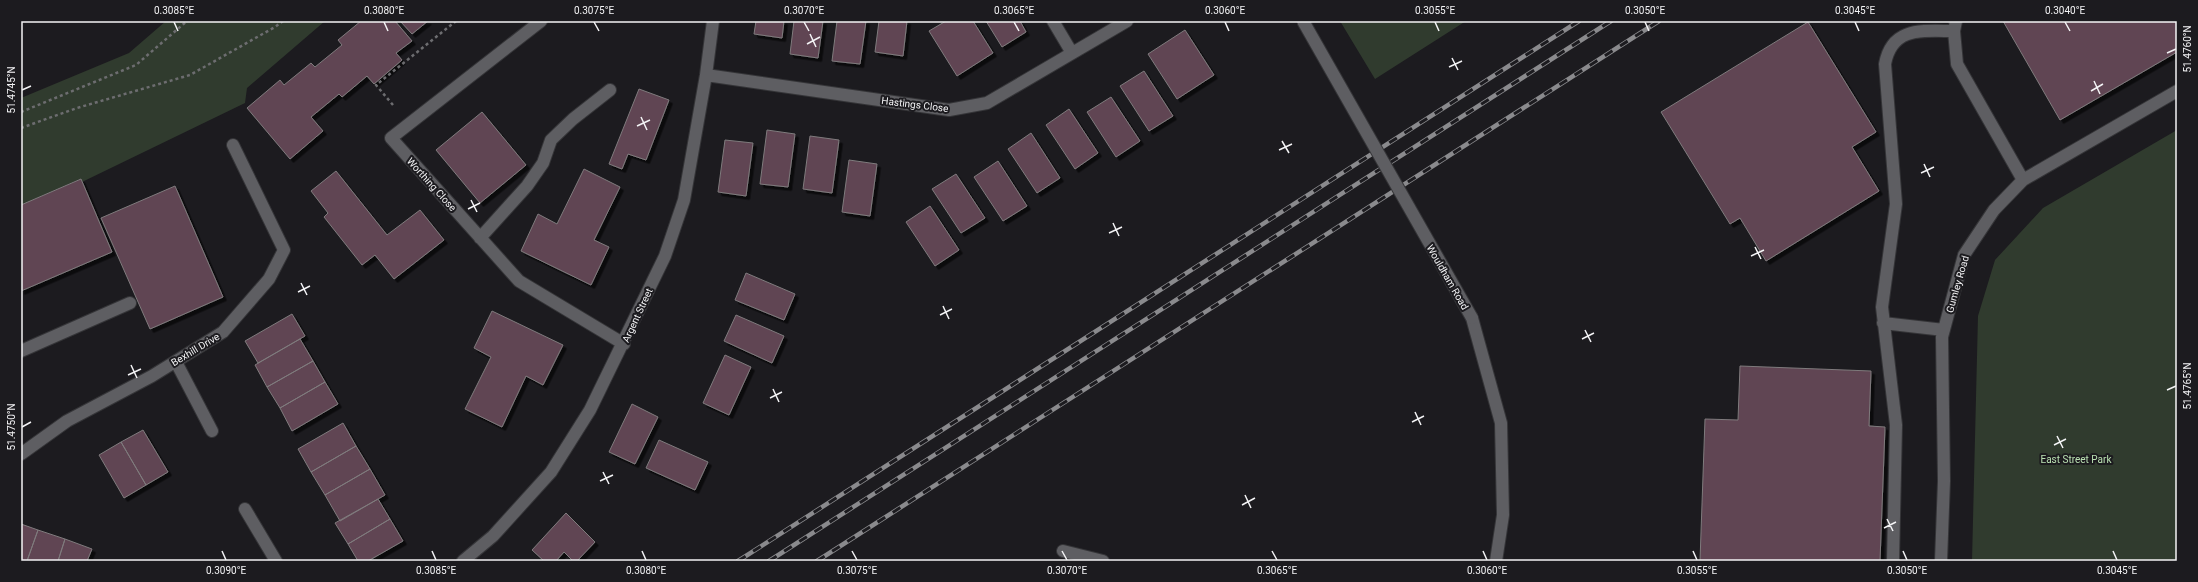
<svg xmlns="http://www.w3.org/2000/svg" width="2198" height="582" font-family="Roboto,sans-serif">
  <defs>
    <filter id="shadow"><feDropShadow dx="3.5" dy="3.5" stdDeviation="0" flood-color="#0009"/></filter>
  </defs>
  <rect width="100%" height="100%" fill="#1c1b1f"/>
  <path fill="#303b2e" d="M166 21H325L247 88 245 103 82 182 80 179 21 205V98L129 53Z
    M1340 21H1466L1375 79Z
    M2177 130V561H1972L1978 316 1995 260 2043 208Z"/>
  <path fill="#614553" stroke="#7f7b7d" filter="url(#shadow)" d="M361 21H395L412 41 396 53 402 60 374 84 367 76 342 97 339 94 311 117 323 131 290 159 247 108 280 80 284 85 311 63 315 67 342 45 338 40Z
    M400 21H428L412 34Z
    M756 21H784L782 38 754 34Z
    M794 21H823L818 58 790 54Z
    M837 21H866L860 64 832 61Z
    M879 21H907L903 56 875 52Z
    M946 21H973L993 53 957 76 929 31Z
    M986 21H1020L1026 32 1002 47Z
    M2003 21H2177V52L2060 120Z
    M1808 22 1876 132 1852 147 1879 191 1766 261 1740 218 1730 224 1661 112Z
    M1185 30 1214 75 1177 99 1148 54Z
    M1144 71 1173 116 1149 131 1120 86Z
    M639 89 669 100 646 160 628 154 622 169 609 164Z
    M1111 97 1140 141 1116 157 1087 112Z
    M1069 109 1098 153 1075 169 1046 125Z
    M482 112 526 165 480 203 436 150Z
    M767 130 795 134 788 187 760 184Z
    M1031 133 1060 178 1037 193 1008 149Z
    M810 136 839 140 832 193 803 189Z
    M725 140 753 143 746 196 718 192Z
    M849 160 877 164 870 216 842 212Z
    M998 161 1027 206 1003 221 974 177Z
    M584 169 620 187 594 240 609 247 591 285 521 251 538 214 557 224Z
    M336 171 387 235 420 210 444 240 394 279 375 255 362 265 324 217 328 213 311 191Z
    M956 174 985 218 961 233 932 189Z
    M81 179 112 252 21 291V205Z
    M175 186 223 297 150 329 101 218Z
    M930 206 959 250 935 266 906 222Z
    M746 273 795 294 784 320 735 300Z
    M492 311 563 345 543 385 526 376 502 427 465 409 491 357 474 348Z
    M292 314 305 336 258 363 245 341Z
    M736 315 784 336 772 363 724 341Z
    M300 339 313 361 267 387 255 365Z
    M725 355 751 367 729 415 703 403Z
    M313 361 325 382 280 408 267 387Z
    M1740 366 1871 371 1869 426 1885 427 1880 561H1700L1705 419 1738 420Z
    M325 382 338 404 292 431 280 408Z
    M632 404 658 417 635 464 609 452Z
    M343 423 356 446 311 472 298 449Z
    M143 430 168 472 146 485 121 442Z
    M659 440 708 462 695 490 646 468Z
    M121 442 146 485 124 498 99 455Z
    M356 446 370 469 325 495 311 472Z
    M370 469 385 495 340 521 325 495Z
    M378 499 390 519 348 544 335 523Z
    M566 513 595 542 577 561H573L564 552 556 561H544L532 550Z
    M390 519 403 541 368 561H358L348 544Z
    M21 524 38 530 27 561H21Z
    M38 530 65 539 58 561H27Z
    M65 539 92 549 87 561H58Z"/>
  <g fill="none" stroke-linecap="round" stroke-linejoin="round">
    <defs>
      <path id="minor" d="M541 21 391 138 519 281 624 344
        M1053 21 1072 53
        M1956 21 1954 31 1957 64 2023 180
        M706 75 949 110 987 103 1127 21
        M480 238 527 186 543 163 551 140 573 119 610 90
        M1472 318 1501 423 1503 515 1496 561
        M1883 323 1944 330
        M21 351 130 303
        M176 362 212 431
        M21 454 67 421 152 376 223 332 269 279 284 250 233 145
        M245 509 276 561
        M1063 551 1103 561
        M463 561 493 536 551 472 590 410 665 256 684 200 706 75 713 21
        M1893 561 1896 425 1882 307 1896 204 1885 64C1892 26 1923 31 1954 31
        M1941 561 1944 481 1942 337 1964 255 1994 210 2023 180 2177 91"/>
    </defs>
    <use href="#minor" stroke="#353538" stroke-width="14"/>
    <path stroke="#6d6d70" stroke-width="2.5" stroke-dasharray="3 3" stroke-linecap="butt" d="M393 105 376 85 456 21
      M21 112 136 65 187 21
      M21 128 77 108 190 75 275 27 283 21"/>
    <use href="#minor" stroke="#5e5e62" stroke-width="12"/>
    <defs>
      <path id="rail" d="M738 561 1579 21
        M769 561 1611 21
        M817 561 1659 21"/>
    </defs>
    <use href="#rail" stroke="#8a8a8d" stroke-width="4.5"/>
    <use href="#rail" stroke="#1c1b1f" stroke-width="3" stroke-dasharray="9" stroke-linecap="butt"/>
    <defs>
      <path id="minor-bridge" d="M1303 21 1472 318"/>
    </defs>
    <use href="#minor-bridge" stroke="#353538" stroke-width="14" stroke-linecap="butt"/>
    <use href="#minor-bridge" stroke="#5e5e62" stroke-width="12"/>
  </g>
  <path fill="none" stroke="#f3f3f5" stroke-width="1.5" d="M174 22 178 31M384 22 388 31M594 22 599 31M804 22 809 31M1014 22 1019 31M1225 22 1229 31M1435 22 1439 31M1645 22 1649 31M1855 22 1859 31M2065 22 2070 31M810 34 816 47M807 44 820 37M2167 53 2176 49M1452 58 1458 70M1449 67 1462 61M2094 81 2100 94M22 90 31 86M2091 91 2103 84M641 117 647 130M637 126 650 120M1282 141 1289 153M1279 150 1292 144M1924 164 1930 177M1921 173 1934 167M471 200 477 212M468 209 480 203M1113 223 1119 236M1109 233 1122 227M1755 247 1761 259M1751 256 1764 250M301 283 307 295M298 292 310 286M943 306 949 319M940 315 952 309M1585 330 1591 342M1582 339 1594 333M131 365 137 378M128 375 141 369M773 389 779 402M2167 390 2176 386M770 398 782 392M1415 412 1421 425M1412 422 1424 416M22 427 31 422M2057 436 2063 448M2054 445 2066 439M603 472 609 484M600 481 613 475M1245 495 1251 508M1242 505 1255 498M1887 519 1893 531M1884 528 1896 522M222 551 226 560M432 551 436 560M642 551 646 560M852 551 857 560M1062 551 1067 560M1272 551 1277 560M1483 551 1487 560M1693 551 1697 560M1903 551 1907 560M2113 551 2117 560"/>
  <g text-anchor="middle" stroke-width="4" stroke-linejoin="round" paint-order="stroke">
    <g font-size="10" fill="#f3f3f5" stroke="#1c1b1f">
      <text transform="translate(915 104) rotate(7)" y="4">Hastings Close</text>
      <text transform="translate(432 184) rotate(48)" y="4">Worthing Close</text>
      <text transform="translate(1448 277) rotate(60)" y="4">Wouldham Road</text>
      <text transform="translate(1957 284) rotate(-74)" y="4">Gumley Road</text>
      <text transform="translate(637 315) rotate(-65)" y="4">Argent Street</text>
      <text transform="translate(195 349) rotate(-31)" y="4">Bexhill Drive</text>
    </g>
    <g font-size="10" fill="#bae0b2" stroke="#1c1b1f">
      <text x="2076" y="463">East Street Park</text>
    </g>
  </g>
  <rect width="2198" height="582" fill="none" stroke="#1c1b1f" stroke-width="44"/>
  <rect x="22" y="22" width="2154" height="538" fill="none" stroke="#f3f3f5" stroke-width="1.5"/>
  <g font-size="10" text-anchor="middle" fill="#f3f3f5">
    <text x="174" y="14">0.3085°E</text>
    <text x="384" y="14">0.3080°E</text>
    <text x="594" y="14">0.3075°E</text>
    <text x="804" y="14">0.3070°E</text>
    <text x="1014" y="14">0.3065°E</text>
    <text x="1225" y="14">0.3060°E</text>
    <text x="1435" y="14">0.3055°E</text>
    <text x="1645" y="14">0.3050°E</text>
    <text x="1855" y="14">0.3045°E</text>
    <text x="2065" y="14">0.3040°E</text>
    <text transform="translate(2187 49) rotate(-90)" y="4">51.4760°N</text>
    <text transform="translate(11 90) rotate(-90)" y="4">51.4745°N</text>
    <text transform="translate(2187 386) rotate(-90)" y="4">51.4765°N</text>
    <text transform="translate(11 427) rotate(-90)" y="4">51.4750°N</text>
    <text x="226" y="574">0.3090°E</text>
    <text x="436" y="574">0.3085°E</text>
    <text x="646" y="574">0.3080°E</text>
    <text x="857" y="574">0.3075°E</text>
    <text x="1067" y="574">0.3070°E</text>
    <text x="1277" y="574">0.3065°E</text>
    <text x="1487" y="574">0.3060°E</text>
    <text x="1697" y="574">0.3055°E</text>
    <text x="1907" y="574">0.3050°E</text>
    <text x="2117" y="574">0.3045°E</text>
  </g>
</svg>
